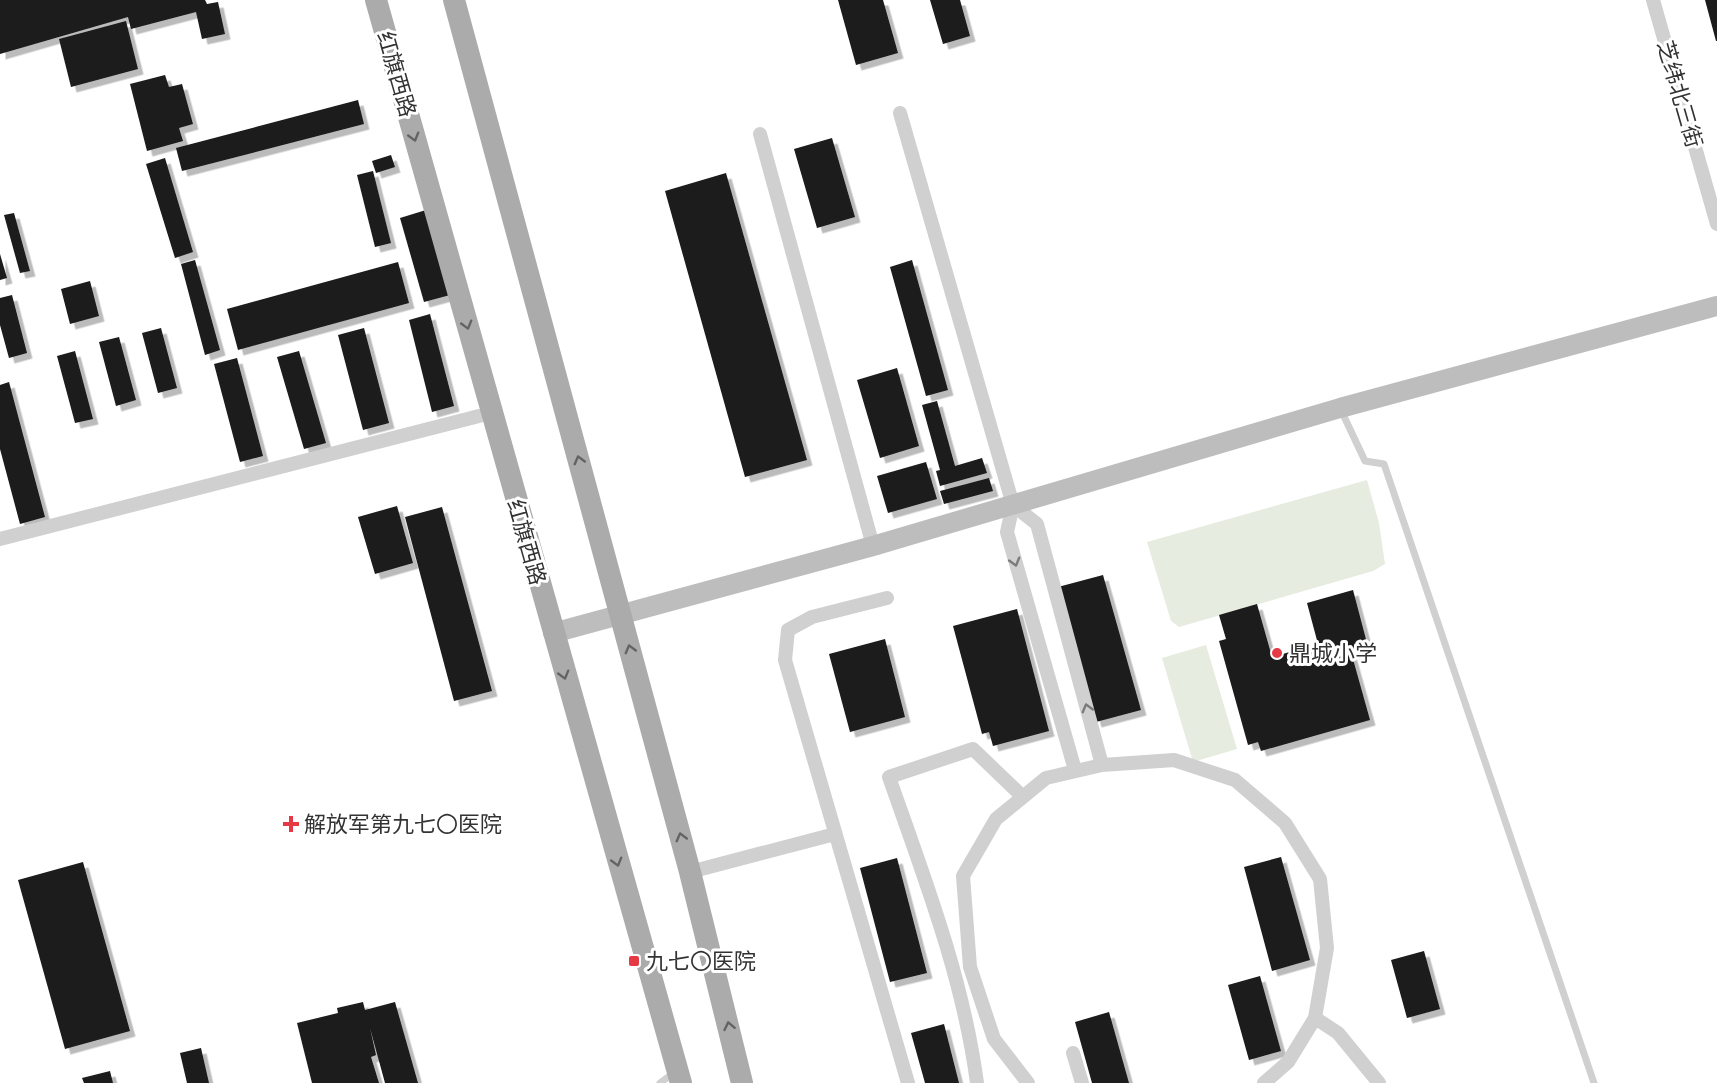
<svg xmlns="http://www.w3.org/2000/svg" width="1717" height="1083" font-family="'PT Sans Narrow','Noto Sans SC',sans-serif">
  <defs>
    <filter id="shadow"><feDropShadow dx="5.5" dy="5.5" stdDeviation="0" flood-color="#0004"/></filter>
  </defs>
  <rect width="100%" height="100%" fill="#fff"/>
  <path fill="#e6ecdf" d="M1367 480 1379 523 1385 564 1373 571 1179 627 1171 621 1147 542Z
    M1206 645 1237 749 1193 762 1162 658Z"/>
  <path fill="#1a1a1a" filter="url(#shadow)" d="M0 0H205L207 4 218 2 225 34 202 39 196 12 131 29 128 17 0 54Z
    M838 0H883L898 53 856 65Z
    M930 0H960L970 36 943 44Z
    M1705 0H1717V41H1716Z
    M126 21 138 69 71 87 59 39Z
    M165 75 169 87 182 84 193 124 179 128 183 141 147 151 130 84Z
    M358 100 364 124 182 171 176 148Z
    M832 138 855 217 817 228 794 149Z
    M391 155 395 167 376 173 372 161Z
    M165 158 193 252 175 258 146 164Z
    M373 171 391 243 375 247 357 175Z
    M726 173 807 460 745 477 665 191Z
    M426 210 450 295 424 302 400 218Z
    M14 213 30 271 20 273 4 215Z
    M0 254 7 278 0 280Z
    M195 260 220 350 205 355 181 264Z
    M912 260 948 390 926 396 890 267Z
    M398 262 409 303 238 350 227 309Z
    M90 281 99 316 70 324 61 289Z
    M12 295 27 353 9 358 0 325V298Z
    M430 314 454 406 432 412 409 320Z
    M161 328 177 388 158 393 142 333Z
    M364 328 389 423 363 430 338 335Z
    M119 337 136 400 116 406 99 342Z
    M75 351 93 419 75 423 57 356Z
    M299 351 326 443 304 449 277 357Z
    M237 358 263 456 240 462 214 364Z
    M897 368 919 446 880 458 857 380Z
    M9 382 45 517 20 524 0 449V385Z
    M937 401 955 466 982 458 987 473 940 486 936 471 940 470 922 405Z
    M926 462 937 499 888 513 877 476Z
    M989 478 993 491 944 504 940 491Z
    M397 506 413 563 375 574 358 517Z
    M442 507 492 691 454 701 405 517Z
    M1103 575 1141 710 1096 722 1058 587Z
    M1353 590 1368 647 1351 652 1370 720 1261 751 1258 742 1248 745 1219 641 1226 639 1219 615 1257 604 1272 657 1318 644 1307 603Z
    M1017 609 1049 731 993 746 989 732 982 734 953 626Z
    M885 639 905 717 850 732 829 654Z
    M1281 857 1310 960 1272 971 1244 867Z
    M897 858 927 973 890 982 860 868Z
    M83 862 130 1031 65 1049 18 880Z
    M1424 951 1440 1009 1407 1018 1391 960Z
    M1260 976 1281 1051 1249 1060 1228 985Z
    M363 1002 365 1010 395 1002 418 1083H385L370 1028 376 1055 371 1057 379 1083H312L297 1023 338 1013 337 1008Z
    M1109 1012 1129 1083H1092L1075 1022Z
    M944 1024 959 1083H925L911 1033Z
    M201 1048 209 1083H187L180 1053Z
    M110 1071 113 1083H84L82 1078Z"/>
  <g fill="none" stroke-linecap="round" stroke-linejoin="round">
    <path stroke="#d0d0d0" stroke-width="7" d="M1341 410 1365 461 1384 464 1594 1083
      M660 1083 675 1072"/>
    <path stroke="#d0d0d0" stroke-width="14" d="M1653 0 1717 224
      M900 113 1013 505 1007 532 1075 770
      M760 134 873 546
      M1013 505 1037 524 1102 765
      M0 539 479 416
      M887 598 812 617 788 630 785 660 908 1083
      M690 872 835 834
      M1315 1018 1338 1033 1379 1083
      M1073 1053 1082 1083
      M977 1083C963 977 924 877 889 777L973 749 1023 797
      M1028 1083 994 1039 970 967 963 876 996 819 1046 778 1102 765 1174 760 1235 780 1285 823 1320 879 1327 948 1315 1018 1288 1062 1264 1083"/>
    <path stroke="#bdbdbd" stroke-width="20" d="M553 633 873 546 1340 408 1717 306"/>
    <path stroke="#ababab" stroke-width="22" d="M376 0 681 1083
      M454 0 690 872 742 1083"/>
  </g>
  <defs><path id="oneway-chevron" d="M-2-3.5L2.5 0L-2 3.5" fill="none" stroke-width="1.6" stroke-linecap="round" stroke-linejoin="round" transform="scale(1.5)"/></defs>
  <g stroke="#636363">
    <use href="#oneway-chevron" transform="translate(414 137) rotate(74)"/>
    <use href="#oneway-chevron" transform="translate(467 325) rotate(74)"/>
    <use href="#oneway-chevron" transform="translate(579 460) rotate(-105)"/>
    <use href="#oneway-chevron" transform="translate(630 649) rotate(-105)"/>
    <use href="#oneway-chevron" transform="translate(564 675) rotate(74)"/>
    <use href="#oneway-chevron" transform="translate(681 837) rotate(-105)"/>
    <use href="#oneway-chevron" transform="translate(617 862) rotate(74)"/>
    <use href="#oneway-chevron" transform="translate(729 1026) rotate(-102)"/>
  </g>
  <g stroke="#7a7a7a">
    <use href="#oneway-chevron" transform="translate(1015 562) rotate(74)"/>
    <use href="#oneway-chevron" transform="translate(1087 708) rotate(-105)"/>
  </g>
  <g fill="#e63946" stroke="#fff" stroke-width="2">
    <circle cx="1277" cy="653" r="6"/>
    <path d="M288 815h6v6h6v6h-6v6h-6v-6h-6v-6h6z"/>
    <rect x="628" y="955" width="12" height="12" rx="3"/>
  </g>
  <g text-anchor="middle" stroke-width="6" stroke-linejoin="round" paint-order="stroke">
    <g font-size="22" fill="#333" stroke="#fff">
      <text transform="translate(397 74) rotate(74)" y="8">红旗西路</text>
      <text transform="translate(1680 94) rotate(74)" y="8">芝纬北三街</text>
      <text transform="translate(527 542) rotate(74)" y="8">红旗西路</text>
    </g>
    <g font-size="22" fill="#333" stroke="#fff" text-anchor="start">
      <text x="1289" y="661">鼎城小学</text>
      <text x="304" y="832">解放军第九七〇医院</text>
      <text x="646" y="969">九七〇医院</text>
    </g>
  </g>
</svg>
